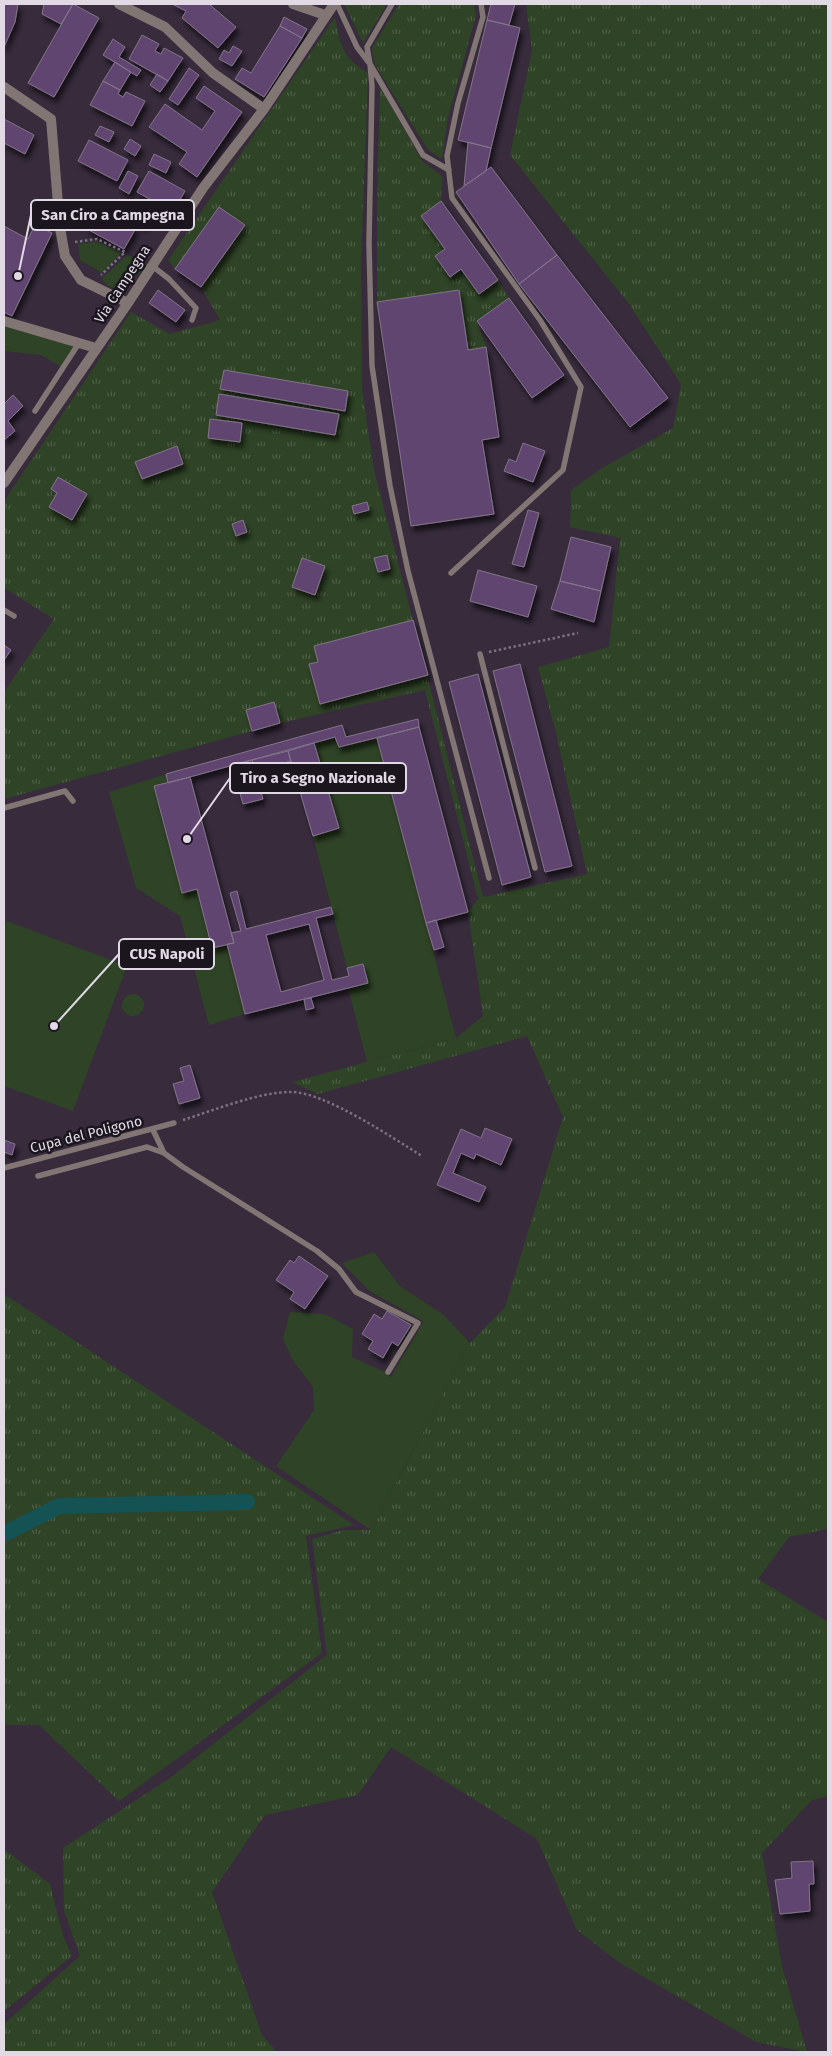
<svg xmlns="http://www.w3.org/2000/svg" width="832" height="2056" font-family="'Fira Sans',sans-serif">
  <defs>
    <pattern id="grass-tufts" width="24" height="20" patternUnits="userSpaceOnUse" patternTransform="scale(1.25)"><rect width="24" height="20" fill="#2f4326"/><path d="M3 7l-1-3M5 7V3M7 7l1-3M15 17l-1-3M17 17v-4M19 17l1-3" fill="none" stroke="#4d5e45"/></pattern>
    <filter id="shadow"><feDropShadow dx="3" dy="5.5" stdDeviation="2.5" flood-color="#0009"/></filter>
  </defs>
  <rect width="100%" height="100%" fill="#372b3c"/>
  <path fill="url(#grass-tufts)" d="M344 4H387L363 43Z
    M399 4H474L476 15 447 122 442 159 428 150 374 63 372 48Z
    M526 4H828V1529L789 1537 758 1579 828 1622V1796L812 1800 762 1853 782 1966 807 2052 756 2042 620 1963 577 1930 537 1839 391 1747 358 1795 265 1815 212 1892 262 2035 277 2052H4V2024L80 1956 64 1911 63 1848 170 1778 327 1655 312 1539 343 1530H371L470 1343 505 1307 563 1117 527 1036 318 1094 292 1082 456 1038 483 1016 468 912 478 899 425 690 280 723 273 702 246 710 252 731 4 799V692L54 619 4 588V501L131 312 170 334 220 320 201 287 244 225 219 207 175 269 168 260 335 17C341 46 341 56 368 73L361 265 362 389 374 470 413 620 314 646 318 662 310 664 320 704 427 675 483 897 587 874 556 733 538 667 609 647 620 538 570 527 571 490 602 468 673 428 681 384 629 304 510 155 532 50Z
    M380 87 422 161 442 176 441 201 422 216 445 249 435 257 450 277 461 269 479 293 498 280 509 298 477 321 486 347 468 350 459 290 377 302V200Z
    M4 1294 354 1525 306 1536 322 1653 119 1801 39 1725H4Z
    M4 1849 50 1884 63 1936 72 1956 4 2011Z"/>
  <path fill="#2f4326" d="M97 241 121 253 102 273 80 260 78 244Z
    M127 255 151 265 136 276 128 287C116 288 107 290 102 278Z
    M4 321 79 343 63 368 41 355 4 351Z
    M335 737 339 747 377 738 456 1038 367 1062 348 988 368 982 363 964 347 968 313 836 339 828 314 743Z
    M166 774 168 783 154 787 182 893 197 889 212 948 227 944 245 1014 209 1025 180 916 136 888 109 792Z
    M4 920 127 966 73 1111 4 1086Z
    M122 1005a11 11 0 1 1 22 0a11 11 0 1 1-22 0Z
    M374 1252 400 1286 444 1315 470 1343 371 1530 276 1466 314 1410 313 1387 292 1359 283 1338 290 1312 325 1314 353 1329 352 1357 383 1371 391 1377 423 1322 420 1319 371 1292 342 1263Z"/>
  <g fill="none" stroke-linecap="round" stroke-linejoin="round">
    <path stroke="#145253" stroke-width="16" d="M4 1534 59 1506 247 1502"/>
  </g>
  <path fill="#61446f" stroke="#827589" fill-rule="evenodd" filter="url(#shadow)" d="M4 4H18L15 22 4 47Z
    M44 4H73L61 24 42 14Z
    M73 4 99 18 54 97 28 83Z
    M172 4H209L236 27 218 48 182 18 186 11Z
    M491 4H515L509 25 487 20Z
    M284 17 307 29 302 38 280 26Z
    M487 20 520 28 491 148 458 140Z
    M280 26 302 38 264 97 235 79 242 68 251 73Z
    M142 35 159 44 155 51 161 54 164 48 183 58 168 81 129 59Z
    M113 39 125 47 119 57 141 70 137 76 103 55Z
    M233 46 242 51 232 66 219 59 224 50 229 53Z
    M115 62 131 72 120 90 103 81Z
    M189 68 199 75 178 105 169 99Z
    M157 74 168 81 160 92 150 85Z
    M103 81 120 90 118 94 123 97 126 92 145 101 132 126 90 105Z
    M204 86 242 112 197 177 179 164 187 152 149 127 165 104 202 130 215 111 196 98Z
    M4 119 34 135 25 154 4 143Z
    M100 126 114 132 109 142 95 135Z
    M130 139 141 146 135 156 124 149Z
    M89 140 128 160 117 181 78 161Z
    M468 142 491 148 486 171 464 186Z
    M154 154 171 162 166 173 149 165Z
    M491 167 557 255 519 284 456 192Z
    M128 171 138 176 129 194 119 188Z
    M149 171 185 191 173 212 137 192Z
    M119 199 149 215 144 226 113 210Z
    M441 201 498 280 479 294 461 269 450 277 435 256 445 249 421 216Z
    M99 207 136 228 124 249 87 229Z
    M219 207 245 225 201 287 175 269Z
    M35 225 52 233 12 316 4 312V226L28 239Z
    M557 255 668 398 630 427 519 284Z
    M158 290 185 310 176 322 149 303Z
    M459 290 468 350 486 347 499 437 482 440 494 514 411 526 377 302Z
    M509 298 564 375 532 398 477 321Z
    M224 370 348 391 345 411 220 389Z
    M219 394 339 414 335 435 216 415Z
    M13 395 23 406 8 421 15 431 4 440V404Z
    M210 419 242 423 240 442 208 438Z
    M523 443 545 451 533 482 504 471 509 459 516 462Z
    M177 446 183 464 142 479 135 462Z
    M58 477 87 494 72 520 49 507 57 493 51 489Z
    M367 502 369 510 354 514 352 506Z
    M528 510 539 513 524 567 512 564Z
    M243 520 247 532 236 536 232 524Z
    M571 537 611 547 601 591 560 581Z
    M387 555 390 569 378 572 374 558Z
    M302 558 325 566 315 595 292 587Z
    M478 570 537 586 528 617 470 601Z
    M560 581 601 591 594 622 551 609Z
    M413 620 428 675 320 704 309 664 318 662 314 646Z
    M4 645 11 650 4 660Z
    M520 664 572 866 545 872 493 671Z
    M478 674 531 877 502 885 449 682Z
    M274 702 280 723 252 731 246 710Z
    M418 719 419 727 339 747 335 737 168 783 166 774 342 725 346 737Z
    M419 727 468 912 426 923 377 738Z
    M314 743 339 828 313 836 288 751Z
    M288 751 291 761 255 771 252 760Z
    M252 760 263 799 243 804 232 765Z
    M190 777 234 943 212 948 197 889 182 893 154 786Z
    M237 891 246 929 331 907 333 914 316 918 332 980 349 976 347 968 363 964 368 983 245 1014 227 944 234 943 231 933 241 931 230 893ZM309 924 324 980 281 992 266 935Z
    M436 920 444 947 434 950 426 923Z
    M311 998 314 1008 306 1010 304 999Z
    M190 1065 200 1098 179 1104 173 1084 184 1081 180 1068Z
    M485 1128 512 1139 501 1165 476 1154 474 1159 461 1153 453 1173 486 1187 479 1202 437 1185 461 1129 481 1138Z
    M4 1140 15 1144 12 1155 4 1152Z
    M299 1256 328 1276 305 1309 290 1299 294 1292 276 1280 290 1260 294 1263Z
    M387 1311 411 1325 398 1346 392 1342 383 1358 368 1349 373 1341 362 1334 374 1314 382 1319Z
    M813 1861 814 1884H809L810 1911 780 1914 775 1880 792 1878 791 1862Z"/>
  <g fill="none" stroke-linecap="round" stroke-linejoin="round">
    <path stroke="#7b7180" stroke-width="2.5" stroke-dasharray="2.5 2.5" stroke-linecap="butt" d="M75 242 97 239 125 252 101 275
      M489 652 578 633
      M183 1120C215 1110 258 1092 291 1092 325 1092 391 1137 422 1156"/>
    <path stroke="#817673" stroke-width="5.5" d="M337 4 357 47 370 64 372 86 369 243 372 366 390 486 408 571 489 878
      M392 4 367 47 370 64 423 155 449 170
      M151 265 169 279 196 308 192 320
      M35 411 79 343
      M451 573 563 470 581 387 540 320 452 198 447 156 458 103 483 17 481 4
      M4 610 14 616
      M480 654 535 868
      M4 808 65 791 73 801
      M153 1130 164 1153 183 1167 317 1251 339 1269 356 1292 418 1323 388 1372
      M4 1168 174 1123
      M38 1176 147 1147 164 1153"/>
    <path stroke="#817673" stroke-width="10" d="M119 4 165 27 213 73 264 109
      M293 4 325 15
      M4 87 51 119 60 228 65 256 81 280 128 303
      M4 321 96 348
      M4 483 128 303 203 188 264 109 334 4"/>
  </g>
  <g text-anchor="middle" stroke-width="5" stroke-linejoin="round" paint-order="stroke">
    <g font-size="14" fill="#e1dae5" stroke="#1b161e">
      <text transform="translate(122 284) rotate(-57)" y="5">Via Campegna</text>
      <text transform="translate(86 1134) rotate(-14)" y="5">Cupa del Poligono</text>
    </g>
  </g>
  <path fill="none" stroke="#e1dae5" stroke-width="2" d="M18 276L31 215M187 839L230 778M54 1026L119 954"/>
  <g fill="#e1dae5" stroke="#1b161e" stroke-width="2">
    <circle cx="18" cy="276" r="5"/>
    <circle cx="187" cy="839" r="5"/>
    <circle cx="54" cy="1026" r="5"/>
  </g>
  <g fill="#1b161e" stroke="#e1dae5" stroke-width="2">
    <rect x="31" y="200" width="163" height="30" rx="5"/>
    <rect x="230" y="763" width="176" height="30" rx="5"/>
    <rect x="119" y="939" width="95" height="30" rx="5"/>
  </g>
  <g font-size="15" text-anchor="middle" font-weight="bold" fill="#e1dae5">
    <text x="113" y="220">San Ciro a Campegna</text>
    <text x="318" y="783">Tiro a Segno Nazionale</text>
    <text x="167" y="959">CUS Napoli</text>
  </g>
  <rect width="832" height="2056" fill="none" stroke="#e1dae5" stroke-width="10"/>
</svg>
